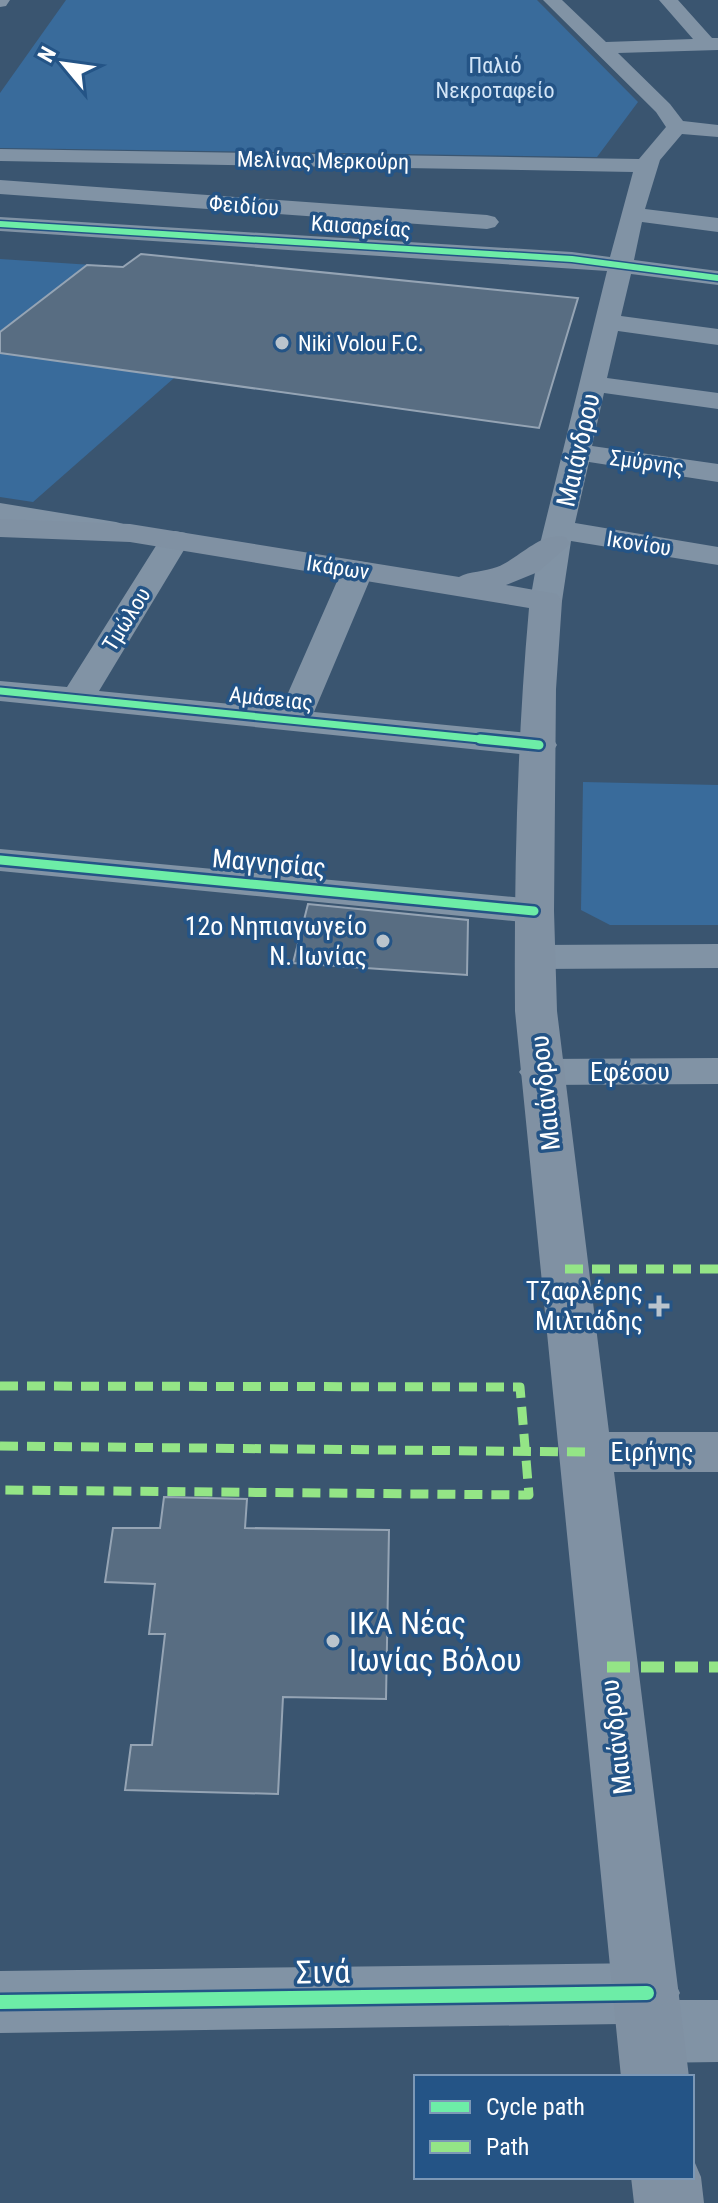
<svg xmlns="http://www.w3.org/2000/svg" width="718" height="2203" font-family="'Roboto Condensed',sans-serif">
  <rect width="100%" height="100%" fill="#3a5570"/>
  <path fill="#396b9b" d="M66 0H537L638 102 597 157 0 148V93Z
    M141 254 578 298 539 428 174 378 33 502 0 497V259L123 267Z
    M583 782 718 785V925H610L581 910Z"/>
  <path fill="#586d82" stroke="#95a4b4" stroke-width="2" d="M141 254 578 298 539 428 0 353V332L87 265 123 267Z
    M308 904 468 920 467 975 293 963Z
    M164 1497 247 1499 245 1528 389 1530 386 1699 283 1697 278 1794 125 1790 131 1745H152L165 1634H149L155 1584 105 1582 113 1528H160Z"/>
  <g fill="none" stroke-linecap="round" stroke-linejoin="round">
    <path fill="#8193a5" fill-rule="evenodd" d="M0 0H10L6 6 0 7Z
      M543 0H562L606 42 693 39 659 0H678L712 38H718V50L618 53 670 104 683 121 718 125V137L682 134 660 160 645 209 718 218V232L642 222 634 260 718 271V285L631 274 621 316 718 329V345L618 331 607 378 718 393V409L604 393 592 446 718 464V482L589 462 575 523 718 547V565L571 541 562 601 557 608 546 611 535 608 530 601 540 544 607 271 0 231V217L572 252 610 257 633 172 0 161V149L639 159 666 127 656 112Z
      M0 180 487 215 495 217 499 222 495 227 487 229 0 194Z
      M0 503 116 522 127 525 131 531 127 537 116 540 0 521Z
      M175 531 186 533 190 540 99 691 281 709 342 570 347 563 358 561 369 563 374 570 314 712 539 734 552 737 557 745 552 753 539 756 0 701V681L67 687 164 533Z
      M0 849 534 899 548 903 554 911 548 919 534 923 0 871Z
      M718 944V968L535 969 521 966 515 957 521 948 535 945Z
      M718 1058V1084L541 1085 526 1081 519 1072 526 1063 541 1059Z
      M647 1963 670 1972 680 1993 676 2000H718V2062L650 2063 627 2054 617 2032 621 2024 0 2033V1971Z"/>
    <path fill="#8091a3" fill-rule="evenodd" d="M0 519 130 524 459 577C470 571 484 572 497 567 520 558 540 531 566 537L570 544 538 572 506 585 557 594 562 601 556 689 554 911 557 1011 609 1432H718V1472H614L689 2077H621L515 1011C514 877 517 742 529 608L130 542 0 537Z
      M692 2156 701 2177 704 2203H634L631 2177H692Z"/>
    <path stroke="#94e586" stroke-width="9" stroke-dasharray="18 9" stroke-linecap="butt" d="M565 1269H718
      M0 1386 520 1387 529 1495 0 1490
      M0 1446 585 1452"/>
    <path stroke="#94e586" stroke-width="11" stroke-dasharray="23 11" stroke-linecap="butt" d="M607 1667H718"/>
    <defs>
      <path id="cycleway-far3" d="M0 224 572 259 718 278"/>
      <path id="cycleway-far2" d="M0 691 500 741"/>
      <path id="cycleway-far1" d="M480 739 539 745
        M0 860 534 911"/>
      <path id="cycleway" d="M0 2002 647 1993"/>
    </defs>
    <use href="#cycleway-far3" stroke="#245486" stroke-width="9"/>
    <use href="#cycleway-far2" stroke="#245486" stroke-width="11"/>
    <use href="#cycleway-far1" stroke="#245486" stroke-width="14"/>
    <use href="#cycleway" stroke="#245486" stroke-width="19"/>
    <use href="#cycleway-far3" stroke="#6deda7" stroke-width="6"/>
    <use href="#cycleway-far2" stroke="#6deda7" stroke-width="7"/>
    <use href="#cycleway-far1" stroke="#6deda7" stroke-width="9"/>
    <use href="#cycleway" stroke="#6deda7" stroke-width="14"/>
  </g>
  <g fill="#bac4cd" stroke="#245486" stroke-width="3">
    <circle cx="282" cy="343" r="8"/>
    <circle cx="383" cy="941" r="8"/>
    <path d="M655 1294h8v8h8v8h-8v8h-8v-8h-8v-8h8z"/>
    <circle cx="333" cy="1641" r="8"/>
  </g>
  <g text-anchor="middle" stroke-width="7" stroke-linejoin="round" paint-order="stroke">
    <g font-size="22" fill="#d3e5f7" stroke="#245486">
      <text x="495" y="73">Παλιό<tspan x="495" dy="25">Νεκροταφείο</tspan></text>
    </g>
    <g font-size="22" fill="#fff" stroke="#245486">
      <text transform="translate(323 160) rotate(1)" y="8">Μελίνας Μερκούρη</text>
      <text transform="translate(244 205) rotate(4)" y="8">Φειδίου</text>
      <text transform="translate(361 226) rotate(4)" y="8">Καισαρείας</text>
      <text transform="translate(647 462) rotate(8)" y="8">Σμύρνης</text>
      <text transform="translate(639 543) rotate(9)" y="8">Ικονίου</text>
      <text transform="translate(338 567) rotate(9)" y="8">Ικάρων</text>
      <text transform="translate(126 619) rotate(-58)" y="8">Τμώλου</text>
      <text transform="translate(271 698) rotate(6)" y="8">Αμάσειας</text>
    </g>
    <g font-size="22" fill="#fff" stroke="#245486" text-anchor="start">
      <text x="298" y="351">Niki Volou F.C.</text>
    </g>
    <g font-size="26" fill="#fff" stroke="#245486">
      <text transform="translate(578 450) rotate(-77)" y="9">Μαιάνδρου</text>
      <text transform="translate(269 863) rotate(5)" y="9">Μαγνησίας</text>
      <text x="630" y="1081">Εφέσου</text>
      <text transform="translate(545 1093) rotate(-96)" y="9">Μαιάνδρου</text>
      <text x="652" y="1461">Ειρήνης</text>
      <text transform="translate(616 1737) rotate(-97)" y="9">Μαιάνδρου</text>
    </g>
    <g font-size="26" fill="#fff" stroke="#245486" text-anchor="end">
      <text x="367" y="935">12ο Νηπιαγωγείο<tspan x="367" dy="30">Ν. Ιωνίας</tspan></text>
      <text x="643" y="1300">Τζαφλέρης<tspan x="643" dy="30">Μιλτιάδης</tspan></text>
    </g>
    <g font-size="32" fill="#fff" stroke="#245486" text-anchor="start">
      <text x="349" y="1634">ΙΚΑ Νέας<tspan x="349" dy="37">Ιωνίας Βόλου</tspan></text>
    </g>
    <g font-size="32" fill="#fff" stroke="#245486">
      <text transform="translate(323 1972) rotate(-1)" y="11">Σινά</text>
    </g>
  </g>
  <rect x="414" y="2075" width="280" height="104" fill="#245486" stroke="#7c98b6" stroke-width="2"/>
  <rect x="430" y="2101" width="40" height="12" fill="#6deda7" stroke="#7c98b6" stroke-width="2"/>
  <text x="486" y="2115" font-size="24" fill="#ffffff">Cycle path</text>
  <rect x="430" y="2141" width="40" height="12" fill="#94e586" stroke="#7c98b6" stroke-width="2"/>
  <text x="486" y="2155" font-size="24" fill="#ffffff">Path</text>
  <g transform="translate(64 64) rotate(299)" stroke="#245486" stroke-width="6" paint-order="stroke">
  <path d="M0-6L14 30L0 20L-14 30Z" fill="#ffffff"/>
  <text y="-12" font-size="22" font-weight="bold" text-anchor="middle" fill="#ffffff">N</text>
  </g>
</svg>
